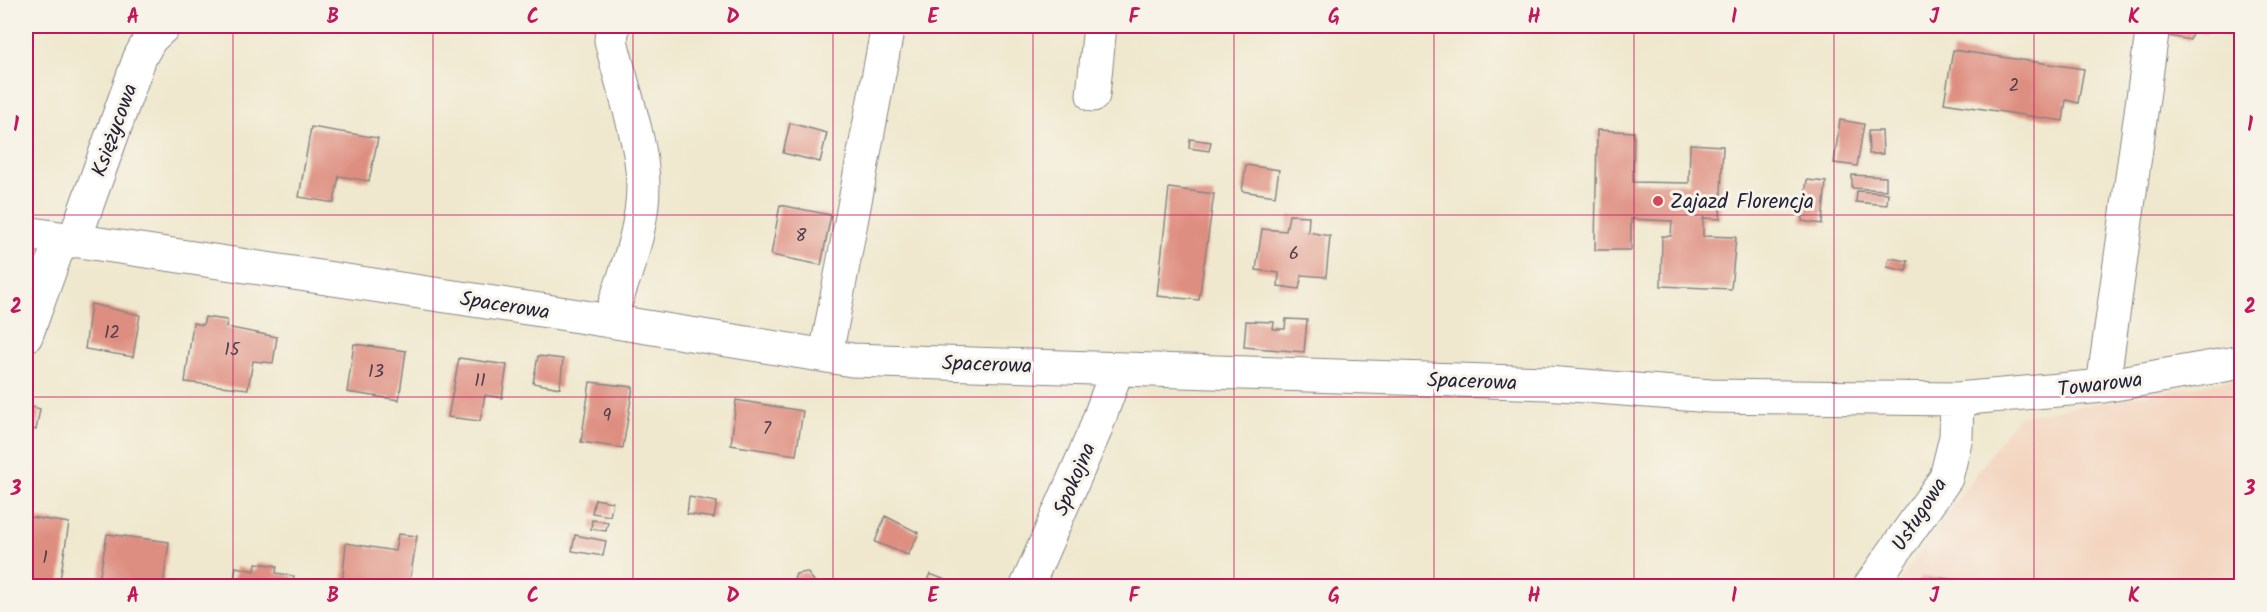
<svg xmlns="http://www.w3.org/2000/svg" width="2267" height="612" font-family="Kalam,sans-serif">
  <rect width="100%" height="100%" fill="#f7f3e8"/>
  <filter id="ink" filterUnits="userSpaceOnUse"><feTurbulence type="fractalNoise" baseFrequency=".0167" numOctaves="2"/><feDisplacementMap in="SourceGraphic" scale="12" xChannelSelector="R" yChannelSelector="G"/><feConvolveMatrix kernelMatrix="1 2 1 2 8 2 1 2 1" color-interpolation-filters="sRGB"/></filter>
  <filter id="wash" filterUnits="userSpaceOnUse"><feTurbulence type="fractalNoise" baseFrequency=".008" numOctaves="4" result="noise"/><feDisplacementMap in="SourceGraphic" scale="24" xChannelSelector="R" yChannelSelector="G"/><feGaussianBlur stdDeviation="1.35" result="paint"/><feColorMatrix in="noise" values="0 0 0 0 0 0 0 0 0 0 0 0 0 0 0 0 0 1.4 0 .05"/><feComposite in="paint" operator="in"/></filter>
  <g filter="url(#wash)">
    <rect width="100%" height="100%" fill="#efe8ce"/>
    <path fill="#f3d4bf" d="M2241 378V586H1896L2017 417Z"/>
    <g id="blocks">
      <path fill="#de8e80" d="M2165 26H2207L2206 33 2193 31 2190 40 2163 35Z
        M1953 50 2084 69 2078 103 2066 100 2063 121 1944 103Z
        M1840 120 1864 124 1857 166 1834 163Z
        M790 123 827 133 820 162 783 153Z
        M311 127 378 138 369 181 339 176 334 203 299 197Z
        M1597 130 1634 132 1633 182 1689 183 1690 144 1723 146 1720 219 1703 218V236L1736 237 1731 289 1661 286 1662 236H1671L1672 221 1631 219V250H1595Z
        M1868 131H1882L1883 154H1869Z
        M1190 139 1211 142 1209 151 1189 148Z
        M1246 165 1279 170 1275 196 1242 191Z
        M1852 175 1886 177V190L1852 188Z
        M1807 180 1826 182 1822 224 1802 221Z
        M1169 188 1214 194 1199 300 1157 296Z
        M1857 191 1888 193 1887 205 1856 202Z
        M780 205 831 215 821 265 771 255Z
        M1289 215 1309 216 1308 232 1330 236 1326 277 1302 275 1299 289 1278 286 1279 273 1256 270 1262 229 1286 231Z
        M1889 258 1908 261 1906 271 1887 267Z
        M91 304 140 315 133 357 85 349Z
        M205 317 227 320 226 327 277 337 273 363 253 361 248 389 185 382 193 323 203 325Z
        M1286 319 1307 320 1304 352 1244 347 1246 321 1274 322 1273 329H1285Z
        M354 344 406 351 399 400 347 392Z
        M538 356 563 359 560 388 533 383Z
        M459 358 507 365 502 398 485 395 480 421 448 417Z
        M590 382 633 387 623 448 581 442Z
        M736 400 803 411 796 455 731 445Z
        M26 405 40 409 36 430 26 427Z
        M689 497 717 502 714 518 687 514Z
        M595 499 613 502 610 516 592 513Z
        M885 516 919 533 908 555 875 542Z
        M30 517 69 523 59 586H26V527H28Z
        M592 520 608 522 606 531 591 529Z
        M107 534 169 542 163 586H98Z
        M398 534 417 536 409 586H342L346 543 395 551Z
        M575 535 606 541 603 556 572 551Z
        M256 563 277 566 276 573 294 576 292 586H233L236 567 255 571Z
        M807 572 814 581 813 586H793L792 585 796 574Z
        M930 574 961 586H924Z
        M1920 577 2051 585V586H1920Z"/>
    </g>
  </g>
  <g filter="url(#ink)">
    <use href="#blocks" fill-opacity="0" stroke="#888584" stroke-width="1.5"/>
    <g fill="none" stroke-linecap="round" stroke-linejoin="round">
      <defs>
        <path id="minor" d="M1093 95 1100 26
          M26 233 547 311 852 360 1547 383 1711 396 1957 399 2103 386 2242 362
          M74 241 140 57 150 39 164 26
          M609 321C625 273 648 221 642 169 638 128 620 81 611 40L613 26
          M26 336 61 239
          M826 355 888 26
          M2103 386 2153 26
          M1027 586 1094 433 1117 369
          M1870 586 1946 478 1956 437 1957 399"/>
      </defs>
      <use href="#minor" stroke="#888584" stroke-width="35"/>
      <use href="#minor" stroke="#fff" stroke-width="33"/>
    </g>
  </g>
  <path fill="none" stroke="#c2185b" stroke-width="1.5" stroke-opacity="0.55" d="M233 26V586M433 26V586M633 26V586M833 26V586M1033 26V586M1234 26V586M1434 26V586M1634 26V586M1834 26V586M2034 26V586M26 215H2242M26 397H2242"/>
  <circle fill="#d1495b" stroke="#f7f3e8" stroke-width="2" cx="1658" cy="201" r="6"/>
  <g text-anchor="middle" stroke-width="6" stroke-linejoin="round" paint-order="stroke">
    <g font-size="18" fill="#513d4c">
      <text x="2014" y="91">2</text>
      <text x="801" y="241">8</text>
      <text x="1294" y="259">6</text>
      <text x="112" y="338">12</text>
      <text x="232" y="355">15</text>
      <text x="376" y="377">13</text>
      <text x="480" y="386">11</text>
      <text x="607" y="421">9</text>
      <text x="767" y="434">7</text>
      <text x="45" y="563">1</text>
    </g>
    <g font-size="21" fill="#22223b" stroke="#f7f3e8">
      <text transform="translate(114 130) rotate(-70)" y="7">Księżycowa</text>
      <text transform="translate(505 305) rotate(9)" y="7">Spacerowa</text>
      <text transform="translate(987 364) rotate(2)" y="7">Spacerowa</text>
      <text transform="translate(1472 381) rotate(2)" y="7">Spacerowa</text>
      <text transform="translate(2100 384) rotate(-7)" y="7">Towarowa</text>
      <text transform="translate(1074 479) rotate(-67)" y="7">Spokojna</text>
      <text transform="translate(1919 514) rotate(-57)" y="7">Usługowa</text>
    </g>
    <g font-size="21" fill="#22223b" stroke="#f7f3e8" text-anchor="start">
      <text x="1670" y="208">Zajazd Florencja</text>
    </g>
  </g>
  <rect width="2267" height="612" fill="none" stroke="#f7f3e8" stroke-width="66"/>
  <rect x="33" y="33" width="2201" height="546" fill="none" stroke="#c2185b" stroke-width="2"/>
  <g font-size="20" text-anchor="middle" font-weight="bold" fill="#c2185b">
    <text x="133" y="23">A</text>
    <text x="333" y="23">B</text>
    <text x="533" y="23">C</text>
    <text x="733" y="23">D</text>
    <text x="933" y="23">E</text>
    <text x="1134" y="23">F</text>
    <text x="1334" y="23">G</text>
    <text x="1534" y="23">H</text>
    <text x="1734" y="23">I</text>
    <text x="1934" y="23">J</text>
    <text x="2134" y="23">K</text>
    <text x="16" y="131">1</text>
    <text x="2250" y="131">1</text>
    <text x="16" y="313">2</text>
    <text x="2250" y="313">2</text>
    <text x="16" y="495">3</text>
    <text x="2250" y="495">3</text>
    <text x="133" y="602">A</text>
    <text x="333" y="602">B</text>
    <text x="533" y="602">C</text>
    <text x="733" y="602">D</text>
    <text x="933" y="602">E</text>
    <text x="1134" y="602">F</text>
    <text x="1334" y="602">G</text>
    <text x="1534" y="602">H</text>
    <text x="1734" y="602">I</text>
    <text x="1934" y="602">J</text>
    <text x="2134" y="602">K</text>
  </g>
</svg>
